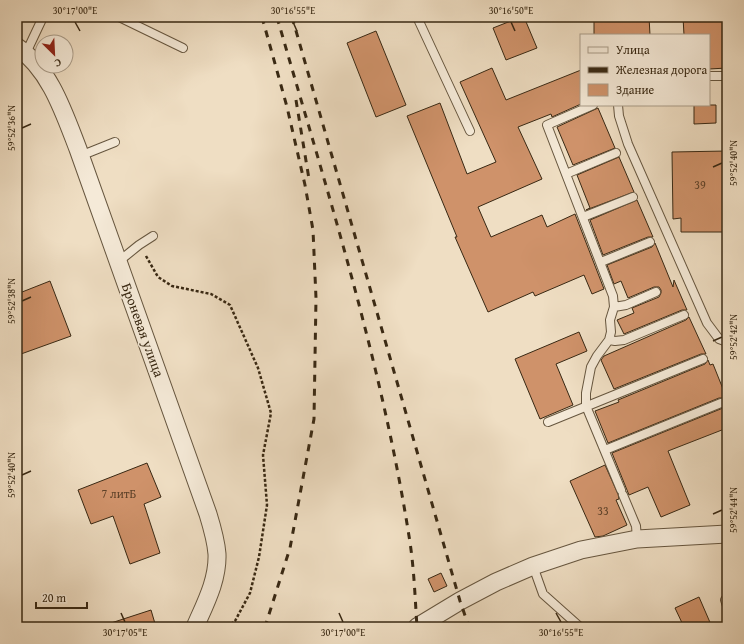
<svg xmlns="http://www.w3.org/2000/svg" width="744" height="644" font-family="'Gentium Book Plus',serif">
  <rect width="100%" height="100%" fill="#efdec3"/>
  <filter id="stains"><feTurbulence type="fractalNoise" baseFrequency=".005" numOctaves="4"/><feColorMatrix values="0 0 0 0 .2 0 0 0 0 .09 0 0 0 0 .02 0 0 0 .5 -.17"/></filter>
  <radialGradient id="worn" r=".72"><stop offset=".6" stop-color="#630" stop-opacity="0"/><stop offset="1" stop-color="#630" stop-opacity=".3"/></radialGradient>
  <path fill="#cf926a" stroke="#382813" d="M521 17H524L537 48 506 60 493 28Z
    M594 17H649L650 35H594Z
    M683 17H727V68L709 69V35H684Z
    M376 31 406 105 376 117 347 43Z
    M492 68 506 100 581 70V104L552 117 551 114 518 127 542 179 478 207 491 237 542 215 547 227 575 214 604 289 592 294 584 275 535 296 533 292 488 312 455 237H457L407 116 440 103 467 174 496 162 460 82Z
    M694 105H716V123L694 124Z
    M598 108 615 148 573 165 557 127Z
    M727 151V232H681V218L673 219 672 152Z
    M619 157 634 192 586 210 590 208 577 175Z
    M637 200 653 237H648L603 255 590 220Z
    M655 243 673 287 674 280 687 310H682L624 334 617 320 634 313 632 308 659 297 661 293V290L659 287H654L628 298 621 281 614 284 607 265 652 247Z
    M50 281 71 336 21 354 17 343V294Z
    M689 317 706 354H701L614 389 601 360 604 356 686 320Z
    M579 332 587 351 556 364 573 405 540 419 515 359Z
    M708 360 710 365 713 364 727 399V428L668 451 690 505 661 517 648 487 629 495 612 453 723 408 726 404V401L722 398H719L608 443 595 411 619 402 618 400 705 364Z
    M147 463 161 497 144 504 160 553 130 564 113 516 91 524 78 490Z
    M605 465 618 494 619 499 616 500 627 525 603 536 595 537 570 481Z
    M441 573 447 586 434 592 428 579Z
    M699 597 712 627H684L675 608Z
    M151 610 156 627H108V624Z"/>
  <g fill="none" stroke-linecap="round" stroke-linejoin="round">
    <defs>
      <path id="lane" d="M119 17 183 48
        M417 17 470 131
        M26 53 43 17
        M709 76H727
        M593 105 547 125 613 296 614 307 610 320 611 332 609 340 597 356 591 367 586 393V406L621 490
        M618 105 619 116 628 144 707 323 719 339 727 342
        M80 156 115 142
        M566 174 616 153
        M583 217 633 197
        M118 262 139 245 153 236
        M601 262 650 242
        M614 307 626 305 656 292
        M609 340 615 341 624 340 684 315
        M548 422 703 359
        M605 450 721 403
        M623 495 636 526 637 539
        M533 566 543 594 580 627
        M727 597 725 600 727 606"/>
      <path id="street" d="M17 47C50 69 64 113 78 149L208 514C212 527 216 540 217 554 218 580 205 604 195 627
        M417 627 460 601 496 582 533 566 581 550 637 539 727 534"/>
    </defs>
    <use href="#lane" stroke="#66563f" stroke-width="10"/>
    <use href="#street" stroke="#66563f" stroke-width="19"/>
    <path stroke="#382813" stroke-width="2.5" stroke-dasharray="3 2" stroke-linecap="butt" d="M146 256 158 277 172 286 211 294 230 305 258 368 271 413 263 455 267 505 259 557 250 593 235 621 227 627"/>
    <use href="#lane" stroke="#f5ead8" stroke-width="8"/>
    <use href="#street" stroke="#f5ead8" stroke-width="17"/>
    <path stroke="#382813" stroke-width="3" stroke-dasharray="7 7" stroke-linecap="butt" d="M262 17 287 107 305 185 313 230 316 298 314 419 290 548 265 627
      M277 17C326 188 381 359 409 536 414 566 415 597 417 627
      M292 17 460 601 469 627
      M296 100 309 179"/>
  </g>
  <path fill="none" stroke="#382813" stroke-width="1.5" d="M75 22 80 31M293 22 297 31M511 22 515 31M22 128 31 124M713 167 722 163M22 301 31 297M713 341 722 337M22 475 31 471M713 514 722 510M121 613 125 622M339 613 343 622M556 613 561 622"/>
  <g text-anchor="middle" stroke-width="3" stroke-linejoin="round" paint-order="stroke">
    <g font-size="12" fill="#5e4229">
      <text x="700" y="189">39</text>
      <text x="119" y="498">7 литБ</text>
      <text x="603" y="515">33</text>
    </g>
    <g font-size="14" fill="#382813" stroke="#f5ead8">
      <text transform="translate(143 330) rotate(70)" y="5">Броневая улица</text>
    </g>
  </g>
  <rect width="744" height="644" fill="none" stroke="#efdec3" stroke-width="44"/>
  <rect x="580" y="34" width="130" height="72" fill="#f5ead8" stroke="#a99c89"/>
  <rect x="588" y="47" width="20" height="6" fill="#f5ead8" stroke="#a99c89"/>
  <text x="616" y="54" font-size="12" fill="#382813">Улица</text>
  <rect x="588" y="67" width="20" height="6" fill="#382813" stroke="#a99c89"/>
  <text x="616" y="74" font-size="12" fill="#382813">Железная дорога</text>
  <rect x="588" y="84" width="20" height="12" fill="#cf926a" stroke="#a99c89"/>
  <text x="616" y="94" font-size="12" fill="#382813">Здание</text>
  <g transform="translate(54 54) rotate(156)"><circle r="19" fill="#f5ead8" stroke="#a99c89"/>
  <path d="M0-3L7 15L0 10L-7 15Z" fill="#8f2418"/>
  <text y="-6" font-size="11" font-weight="bold" text-anchor="middle" fill="#382813">С</text>
  </g>
  <path d="M36 602v6h51v-6" fill="none" stroke="#382813" stroke-width="2"/>
  <text x="42" y="602" font-size="12" fill="#382813" stroke="#f5ead8" stroke-width="3" paint-order="stroke">20 m</text>
  <rect x="22" y="22" width="700" height="600" fill="none" stroke="#382813" stroke-width="1.5"/>
  <g font-size="10" text-anchor="middle" fill="#382813">
    <text x="75" y="14">30°17'00"E</text>
    <text x="293" y="14">30°16'55"E</text>
    <text x="511" y="14">30°16'50"E</text>
    <text transform="translate(11 128) rotate(-90)" y="4">59°52'36"N</text>
    <text transform="translate(733 163) rotate(-90)" y="4">59°52'40"N</text>
    <text transform="translate(11 301) rotate(-90)" y="4">59°52'38"N</text>
    <text transform="translate(733 337) rotate(-90)" y="4">59°52'42"N</text>
    <text transform="translate(11 475) rotate(-90)" y="4">59°52'40"N</text>
    <text transform="translate(733 510) rotate(-90)" y="4">59°52'44"N</text>
    <text x="125" y="636">30°17'05"E</text>
    <text x="343" y="636">30°17'00"E</text>
    <text x="561" y="636">30°16'55"E</text>
  </g>
  <rect width="100%" height="100%" filter="url(#stains)"/>
  <rect width="100%" height="100%" fill="url(#worn)"/>
</svg>
